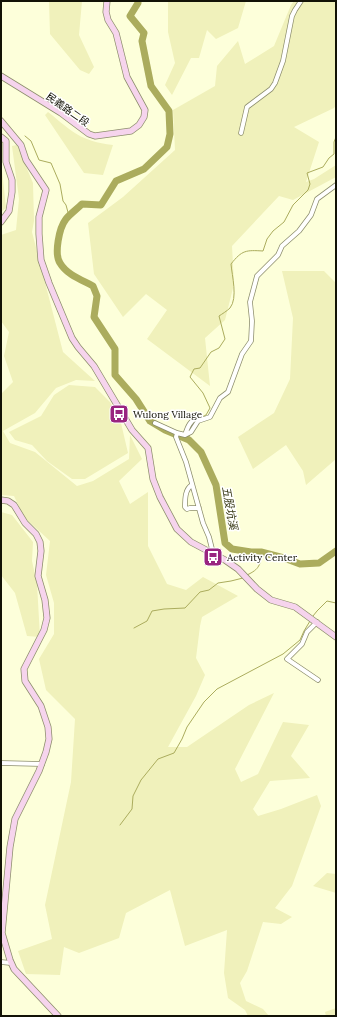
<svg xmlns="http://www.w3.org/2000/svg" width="337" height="1017" font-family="Lora,'Noto Sans TC',serif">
  <rect width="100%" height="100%" fill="#fdffda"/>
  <path fill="#f0f1bb" d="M49 1H82L79 35 94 67 89 74 80 70 50 34Z
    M168 1H246L238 28 216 39 207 30 199 58H191L172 95 165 85 175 63 168 32Z
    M294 1H336V105L334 108 294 127 319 142 306 182 314 179 336 165V177L293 200 279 196 232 246 234 284 225 320 205 338 210 386 147 339 167 310 146 294 123 317 94 274 88 223 123 197 175 150 173 110 215 86 217 66 238 41 245 64 274 46 291 5Z
    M48 112C73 132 80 141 113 145L103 175 84 173 45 115Z
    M17 145 33 183 34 221 32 232 63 352 95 381 76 380 56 388 35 413 3 431 10 443 35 452 77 486 93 481 129 459 130 435 142 459 119 481 130 504 148 492V546L167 584 186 590 203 577 238 596 202 617 200 626 196 658 205 675 196 696 168 747H187L249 705 274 693 235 769 241 782 258 774 283 722 309 725 291 756 310 778 270 781 253 809 258 816 281 809 317 795 321 806 292 886 275 908 292 917 281 924 263 922 247 971 240 983 246 1001 263 1009 269 1016H248L245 1010 228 998 224 973 227 930 185 946 170 890 126 913 119 938 79 953 64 947 60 975 26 974 18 951 52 939 45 905 71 782 75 719 46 690 39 659 54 634V603L46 575 50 541 24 517 14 496 1 495V394L13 382 4 356 9 332 1 321V235L16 230 19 199 12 146Z
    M1 160 6 208 1 212Z
    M282 271H324L336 283V459L306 485 303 471 286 445 253 469 238 437 274 413 290 379 293 318Z
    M69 385 95 387 110 402 121 423 128 453 85 479H72L47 461 32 445 15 440 9 432 41 416 54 395Z
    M1 512 12 515 33 542 32 561 37 584 40 637 27 636 15 593 1 575Z
    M327 873 336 874V893L313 886Z
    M336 1008V1016H326L325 1012Z"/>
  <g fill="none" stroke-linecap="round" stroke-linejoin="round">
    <path stroke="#abac5d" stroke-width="1" d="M25 136 31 141 39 160 51 163 60 184 63 201 66 205 69 216
      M200 418 206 415 210 408 203 393 190 377 194 369 200 368 211 352 219 348 225 339 219 316C222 314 227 311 230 308 238 298 232 276 231 264 242 250 246 250 263 251L267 239 273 231 284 222 293 205 308 190 310 184 307 173 323 167 329 158 334 154V142L336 137
      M190 428 194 422
      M189 434V440
      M247 575C260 569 260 565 262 552
      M313 616 317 611 327 601 336 603
      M134 628 147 621 152 611 164 609 185 608 200 592 209 590 218 583 231 581 243 578
      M120 825 132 809 133 796 141 780 158 759 174 753 182 739 187 727 204 702 217 689 283 654 300 640 304 631 310 621"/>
    <path stroke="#abac5d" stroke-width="7" d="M138 1V3L130 16 144 33 142 41 151 86 169 111 170 134 167 147 144 169 116 181 101 205 82 204C77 209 70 214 66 219 59 228 54 254 60 263 67 275 82 280 93 286L97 296 94 317 115 349V375L136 399 150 421 165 430 189 440 201 452 216 485 225 543 232 549 251 552H261L284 558 300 564 319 563 336 551"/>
    <defs>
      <path id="street" d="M241 133 247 107 271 89 275 83 283 61 292 16 295 10 301 1
        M155 423 177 433 185 435 191 432 198 421 210 417 220 398 228 392 242 354 251 341 252 321 250 302 257 276 278 255 282 246 299 231 311 215 317 199 336 185
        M177 433 176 437 186 462 203 523 209 537 213 553
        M185 435C188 426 190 421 198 417
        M192 485C185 489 185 499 185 507L187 509 190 508H199
        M317 622 307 632 302 644 287 659 318 680
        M1 763 42 764
        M1 962 11 963"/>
      <path id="secondary" d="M1 76 61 113 89 134 95 136 131 131 139 125 144 117 145 110 127 77 116 33 108 20 106 12 107 1
        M1 121 21 145 26 160 46 190 39 217V234L41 260 49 283 72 338 78 347 94 366 132 430 148 448 153 479 160 497 177 529 191 542 225 560 238 569 257 589 271 600 295 607 336 637
        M1 137 6 141V162L12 180V192L9 211 1 222
        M1 500 8 501 14 505 25 523 36 534 40 542 41 551 38 576 45 600 47 618 44 630 24 669 25 681 41 706 48 727 49 739 46 752 39 771 15 819 10 847 2 933 10 960 14 969 58 1016"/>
    </defs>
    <use href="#street" stroke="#8d8e6d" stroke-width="5.5"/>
    <use href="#secondary" stroke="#8d8e6d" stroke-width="7"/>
    <use href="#street" stroke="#fff" stroke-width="4"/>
    <use href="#secondary" stroke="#f6d4ed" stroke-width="5.5"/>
  </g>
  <defs>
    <symbol id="bus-square" viewBox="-11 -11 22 22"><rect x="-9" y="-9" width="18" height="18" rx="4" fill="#992480" stroke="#fff"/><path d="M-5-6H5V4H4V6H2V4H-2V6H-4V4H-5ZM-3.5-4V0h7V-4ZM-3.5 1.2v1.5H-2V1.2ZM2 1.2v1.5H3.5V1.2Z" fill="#fff"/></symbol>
  </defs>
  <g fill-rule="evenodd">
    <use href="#bus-square" x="108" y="403" width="22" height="22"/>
    <use href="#bus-square" x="202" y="546" width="22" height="22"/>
  </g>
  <g text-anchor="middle" stroke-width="3" stroke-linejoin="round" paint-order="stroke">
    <g font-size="10" fill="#121206" stroke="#fff">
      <text transform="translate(68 109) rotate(35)" y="4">民義路二段</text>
    </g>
    <g font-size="10" fill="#121206" stroke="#fff" text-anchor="start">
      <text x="133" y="418">Wulong Village</text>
      <text x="227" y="561">Activity Center</text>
    </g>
    <g font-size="11" font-style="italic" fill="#383916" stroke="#fff">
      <text transform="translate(230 508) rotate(80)" y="4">五股坑溪</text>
    </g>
  </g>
  <rect width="337" height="1017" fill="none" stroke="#121206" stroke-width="4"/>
</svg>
